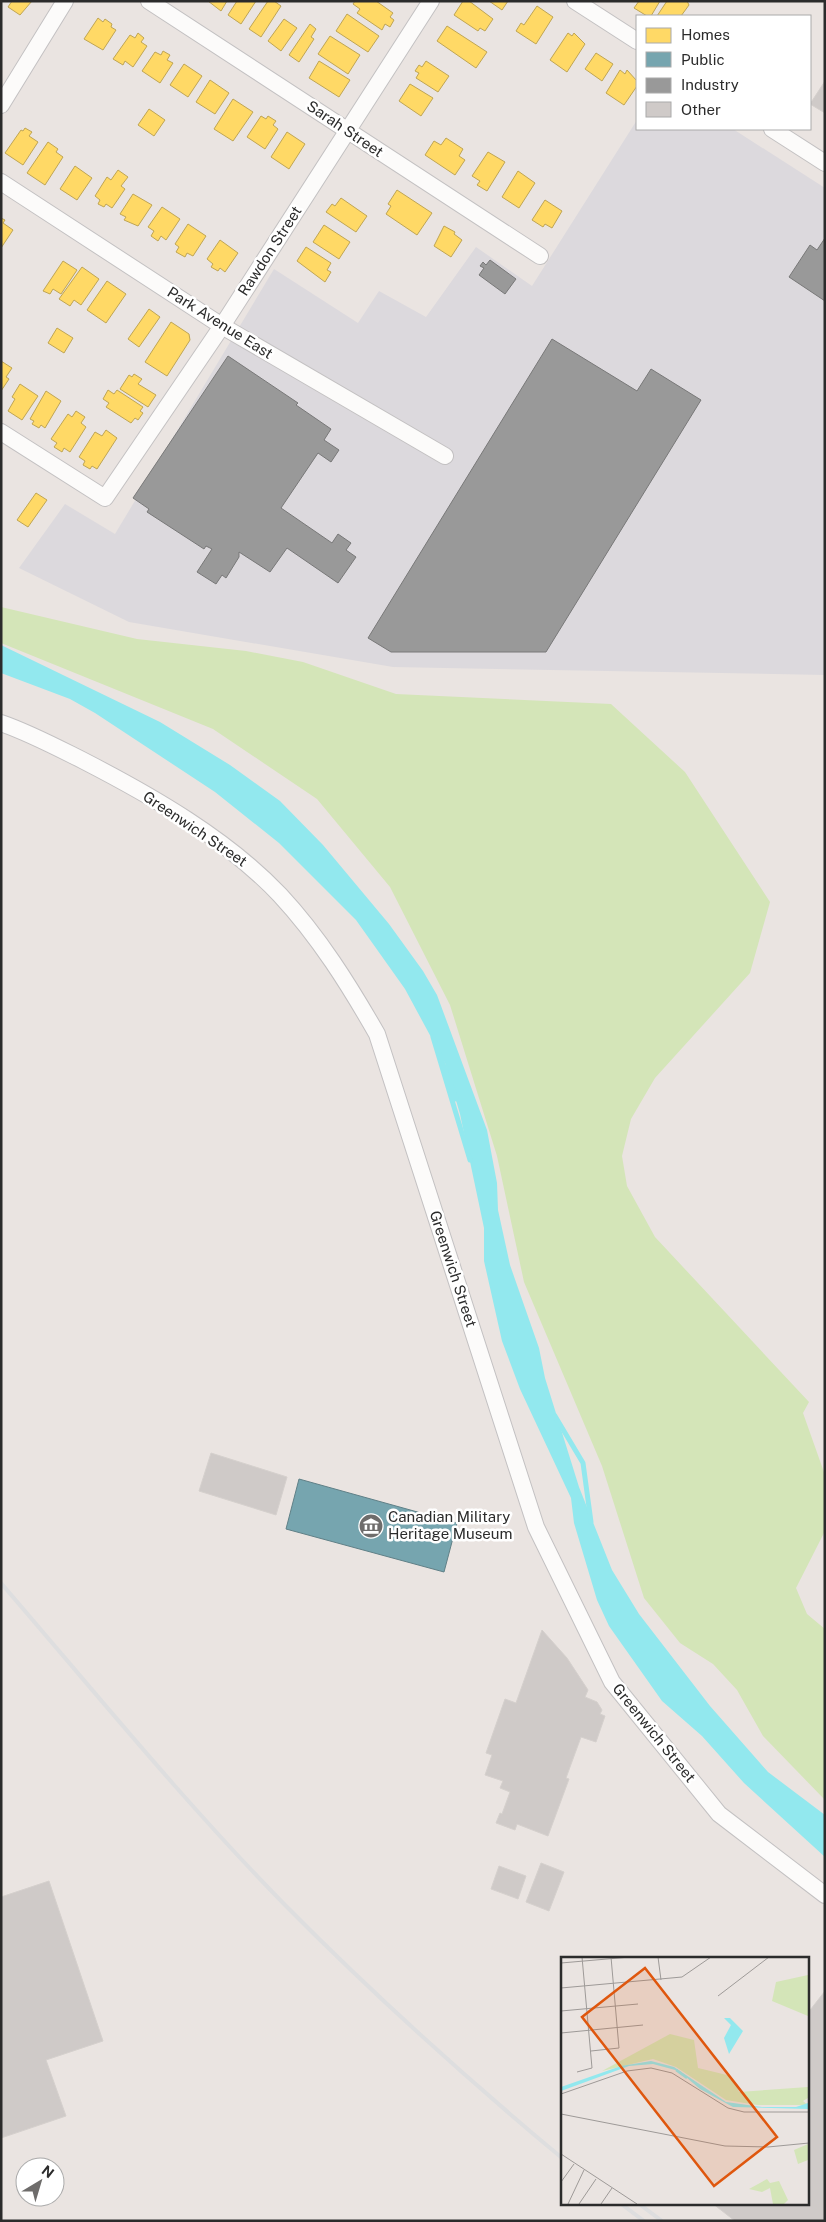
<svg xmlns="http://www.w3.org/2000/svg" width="826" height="2222" font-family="'Public Sans',sans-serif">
  <rect width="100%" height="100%" fill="#eae4e1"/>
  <path fill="#dcd9dd" d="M637 120V129H733L825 188V675L393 667 129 622 19 568 65 504 115 534 274 269 358 323 379 291 426 317 476 247 532 286Z"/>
  <path fill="#d4e5b8" d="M1 607 137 639 246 651 303 662 396 694 611 704 685 772 770 902 750 973 655 1078 631 1119 622 1156 627 1186 655 1237 809 1402 803 1413 825 1475V1531L796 1588 807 1614 825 1629V1800L763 1736 737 1690 713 1664 680 1643 644 1598 602 1466 524 1282 497 1156 450 1005 390 887 317 799 213 729 1 643Z"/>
  <path fill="#92e8ee" d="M1 645 160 722 230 765 280 801 323 845 389 924 423 971 437 995 487 1130 497 1183 498 1210 510 1265 539 1348 545 1378 579 1487 612 1570 639 1614 710 1706 768 1772 825 1815V1857L744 1783 702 1736 662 1701 609 1626 597 1600 574 1523 571 1498 520 1389 502 1341 484 1261V1228L460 1114 445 1063 405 989 356 920 279 843 215 792 95 713 70 699 1 673Z"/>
  <path fill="#ffd966" stroke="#bfa554" d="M12 1H32L20 15 8 7Z
    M208 1H227L221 11Z
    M237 1H256L241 24 228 15Z
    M268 1H274L281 6 261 37 249 29Z
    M355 1H376L393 13 390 17 394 20 390 27 385 24 382 30 357 13 360 9 353 4Z
    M463 1H469L493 19 485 31 480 28 478 31 454 15Z
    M489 1H508L502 10Z
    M639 1H660L651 16H647L634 8Z
    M667 1H687L689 5 681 16H657Z
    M537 6 553 17 536 44 516 31 521 23 524 25Z
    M347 14 379 36 368 52 336 31Z
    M98 18 103 22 105 19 112 24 111 27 116 30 103 50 84 39Z
    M284 19 297 28 281 51 268 41Z
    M310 24 316 29 311 37 314 39 299 62 289 55Z
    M447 26 487 52 476 68 437 41Z
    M138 33 144 38 141 42 147 46 133 67 125 61 123 65 113 59 130 35 135 38Z
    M568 33 572 36 574 33 585 44 567 72 550 60Z
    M330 36 360 55 348 74 318 54Z
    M163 51 170 55 167 60 173 63 160 83 142 71 155 52 161 55Z
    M596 53 613 64 602 81 585 69Z
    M319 61 350 80 339 97 309 78Z
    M426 61 449 76 438 92 416 78 419 73 415 71 419 65 422 67Z
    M184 64 202 76 188 97 170 85Z
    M620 70 625 74 627 70 637 81V86L624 105 606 93Z
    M210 80 229 93 215 114 196 102Z
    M410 84 433 98 421 116 399 101Z
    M233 99 253 112 233 141 214 129Z
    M149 109 165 120 154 136 138 125Z
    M261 116 266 119 268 116 276 121 273 125 278 129 265 149 247 137Z
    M25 128 32 132 29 136 38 142 23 165 5 153 21 130 23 131Z
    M287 132 305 144 289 169 271 157Z
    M446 138 463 149 459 156 465 160 455 175 425 155 434 141 441 145Z
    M48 142 58 149 56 152 63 157 45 185 27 173Z
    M488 152 505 162 487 191 477 185 480 181 472 176Z
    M75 166 92 178 77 200 60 189Z
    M118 170 128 177 121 186 125 189 112 208 106 204 104 207 98 204 100 200 95 196 107 177 111 180Z
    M518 171 535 183 519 208 502 197Z
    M397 190 432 213 417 235 386 214 391 206 388 204Z
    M133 194 152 205 138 226 124 220 126 217 120 214Z
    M341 198 367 216 356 232 326 212 332 204 335 206Z
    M545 200 562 211 552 228 545 224 543 227 532 220Z
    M162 207 180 219 166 240 161 236 158 241 151 236 154 231 148 227Z
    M1 218 5 220 3 223 13 230 1 248Z
    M188 224 206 236 193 256 187 253 185 257 176 252 179 247 175 244Z
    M324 225 350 242 339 259 313 242Z
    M444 226 455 232 454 234 462 240 451 257 434 246Z
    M220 240 238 253 225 272 220 268 218 271 211 267 213 264 207 259Z
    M306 247 331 263 327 270 331 272 325 282 297 261Z
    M63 261 77 270 61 294 53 289 50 294 43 291Z
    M82 267 99 279 81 305 74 300 70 306 59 299Z
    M107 281 126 294 106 323 87 310Z
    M149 309 160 317 139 347 128 339Z
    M171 322 189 334 190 340 167 376 145 362Z
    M57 328 73 338 64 353 48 343Z
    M1 361 12 368 6 377 9 379 1 391Z
    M134 374 142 379 138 384 156 395 148 407 120 389 129 375 132 377Z
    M20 384 38 396 22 420 8 411 15 399 12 397Z
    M108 390 114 394 117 390 143 407 140 411 143 413 138 420 135 418 131 423 106 407 109 403 103 399Z
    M46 391 61 401 45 428 41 425 39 428 32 424 34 421 30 419Z
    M76 411 85 417 81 423 86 427 70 452 64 448 62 452 54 447 57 443 51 439 68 414 72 417Z
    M106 430 117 438 97 469 92 466 90 469 83 465 85 461 79 457 95 432 102 436Z
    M36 493 47 500 28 527 17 520Z"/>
  <path fill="#76a5af" stroke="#608087" d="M299 1479 457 1523 444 1572 286 1529Z"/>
  <path fill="#999" stroke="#787878" d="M825 238V301L789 277 810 245 817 250Z
    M490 260 516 279 505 294 479 275 484 268 480 266 483 262 486 265Z
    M552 339 637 391 651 369 701 400 546 652H391L368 638Z
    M228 356 298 403 296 405 331 429 324 440 339 450 331 462 318 453 281 508 332 543 338 534 351 543 346 550 356 557 338 583 287 548 270 572 239 552V557L226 578 222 575 216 584 197 572 212 549 206 546 204 549 147 512 149 509 133 498Z"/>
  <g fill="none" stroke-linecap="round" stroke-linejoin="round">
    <path stroke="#92e8ee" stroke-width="5" d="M456 1099 433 1037 470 1160
      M555 1416 583 1463 591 1522"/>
  </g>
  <path fill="#cfcac8" stroke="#d5d0cd" d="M825 81V113L810 104Z
    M211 1453 287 1477 276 1515 199 1491Z
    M542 1630 567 1658 588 1690 585 1697 597 1702 602 1710 600 1714 605 1716 596 1742 581 1737 566 1778 569 1779 548 1836 517 1824 515 1830 496 1823 500 1813 502 1814 510 1792 500 1788 503 1781 485 1775 492 1755 486 1753 505 1699 516 1703Z
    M541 1863 564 1872 549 1911 526 1902Z
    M499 1866 526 1876 518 1899 491 1889Z
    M49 1881 103 2041 46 2060 66 2116 1 2138V1897Z
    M825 1991V2221H735L712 2203H807V2014Z"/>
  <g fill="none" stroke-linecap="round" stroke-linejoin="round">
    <defs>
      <path id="street" d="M149 1 540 256
        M575 1 637 41
        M1 105 65 1
        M772 129 825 163
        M1 182 222 326 445 456
        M1 432 105 498 222 326 431 1
        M1 723C30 733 56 747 84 761 152 796 227 839 280 895 319 937 349 985 377 1034L536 1527 612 1682 719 1814 825 1895"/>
    </defs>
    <use href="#street" stroke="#c3c1c2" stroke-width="18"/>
    <use href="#street" stroke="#fcfbfa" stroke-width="16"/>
    <path stroke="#dededf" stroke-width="4" d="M1 1583C94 1691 185 1803 285 1905 373 1994 466 2078 562 2158
      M620 2203 644 2221
      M638 2203 662 2221"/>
  </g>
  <defs>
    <symbol id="museum-disc" viewBox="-11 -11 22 22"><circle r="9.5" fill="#6e6c6b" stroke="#fff"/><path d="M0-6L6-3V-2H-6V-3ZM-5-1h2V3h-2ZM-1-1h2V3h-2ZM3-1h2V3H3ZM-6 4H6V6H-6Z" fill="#fff"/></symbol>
  </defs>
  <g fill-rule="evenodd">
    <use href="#museum-disc" x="357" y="1512" width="28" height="28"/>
  </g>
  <g text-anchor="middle" stroke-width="5" stroke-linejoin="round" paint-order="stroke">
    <g font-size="15" fill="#2b2b2b" stroke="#fff">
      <text transform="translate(345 129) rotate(34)" y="5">Sarah Street</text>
      <text transform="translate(270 251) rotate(-57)" y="5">Rawdon Street</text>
      <text transform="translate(220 323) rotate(32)" y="5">Park Avenue East</text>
      <text transform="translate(195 829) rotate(34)" y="5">Greenwich Street</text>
      <text transform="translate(453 1269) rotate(72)" y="5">Greenwich Street</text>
      <text transform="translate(654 1733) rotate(51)" y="5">Greenwich Street</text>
    </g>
    <g font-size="15" fill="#2b2b2b" stroke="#fff" text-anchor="start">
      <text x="388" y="1522">Canadian Military<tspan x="388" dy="17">Heritage Museum</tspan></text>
    </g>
  </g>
  <g transform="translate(561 1957)">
    <rect width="248" height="248" fill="#eae4e1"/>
    <path d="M247 18V59L211 44 215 25ZM109 77 133 83 137 111 166 118 174 125 178 135 247 130V141L242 144 247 148H196L165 143 115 110 92 102 41 114ZM247 187V203L237 207 233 193ZM206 222 209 226 218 224 227 243 223 247H212L209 231 201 235 188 232Z" fill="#d4e5b8"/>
    <path d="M163 61H169L182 74 168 97 163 81 170 68ZM90 104 113 110 165 145 201 150H235L247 146V152L172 150 139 132 118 114 92 107 68 109 0 134V130L60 109Z" fill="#92e8ee"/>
    <path fill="none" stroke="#92e8ee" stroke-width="2.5" d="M120 116 115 113 126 121"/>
    <path fill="none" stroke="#9e9a98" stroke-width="1" d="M97 0 100 23M0 6 69 0M0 31 121 20 150 0M157 39 208 0M0 54 77 47M0 76 82 68M30 94 58 91 50 0M16 115 31 111 21 0M0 137 66 114 90 111 111 116 167 151 183 155H248M0 157 164 189 207 190 248 186M0 197 76 247M0 225 13 207M7 247 23 213M18 247 35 222M40 247 51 231"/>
    <path fill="#df570e" fill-opacity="0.15" stroke="#df570e" stroke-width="2.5" d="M84 11 216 180 153 229 21 60Z"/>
    <rect width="248" height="248" fill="none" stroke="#2b2b2b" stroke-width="2.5"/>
  </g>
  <rect width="826" height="2222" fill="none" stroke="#2b2b2b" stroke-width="5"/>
  <rect x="636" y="15" width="175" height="115" fill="#ffffff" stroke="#aaaaaa"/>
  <rect x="646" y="28" width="25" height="15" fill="#ffd966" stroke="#aaaaaa"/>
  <text x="681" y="40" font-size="15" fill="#2b2b2b">Homes</text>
  <rect x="646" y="52" width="25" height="15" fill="#76a5af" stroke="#aaaaaa"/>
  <text x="681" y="65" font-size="15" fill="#2b2b2b">Public</text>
  <rect x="646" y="78" width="25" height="15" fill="#999999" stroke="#aaaaaa"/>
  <text x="681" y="90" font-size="15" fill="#2b2b2b">Industry</text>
  <rect x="646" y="102" width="25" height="15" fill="#cfcac8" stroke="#aaaaaa"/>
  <text x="681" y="115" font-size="15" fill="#2b2b2b">Other</text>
  <g transform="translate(40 2182) rotate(38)"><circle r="24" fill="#ffffff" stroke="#aaaaaa"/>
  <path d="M0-4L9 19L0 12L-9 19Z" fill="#6e6c6b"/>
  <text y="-8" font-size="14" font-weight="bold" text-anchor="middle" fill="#2b2b2b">N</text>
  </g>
</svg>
